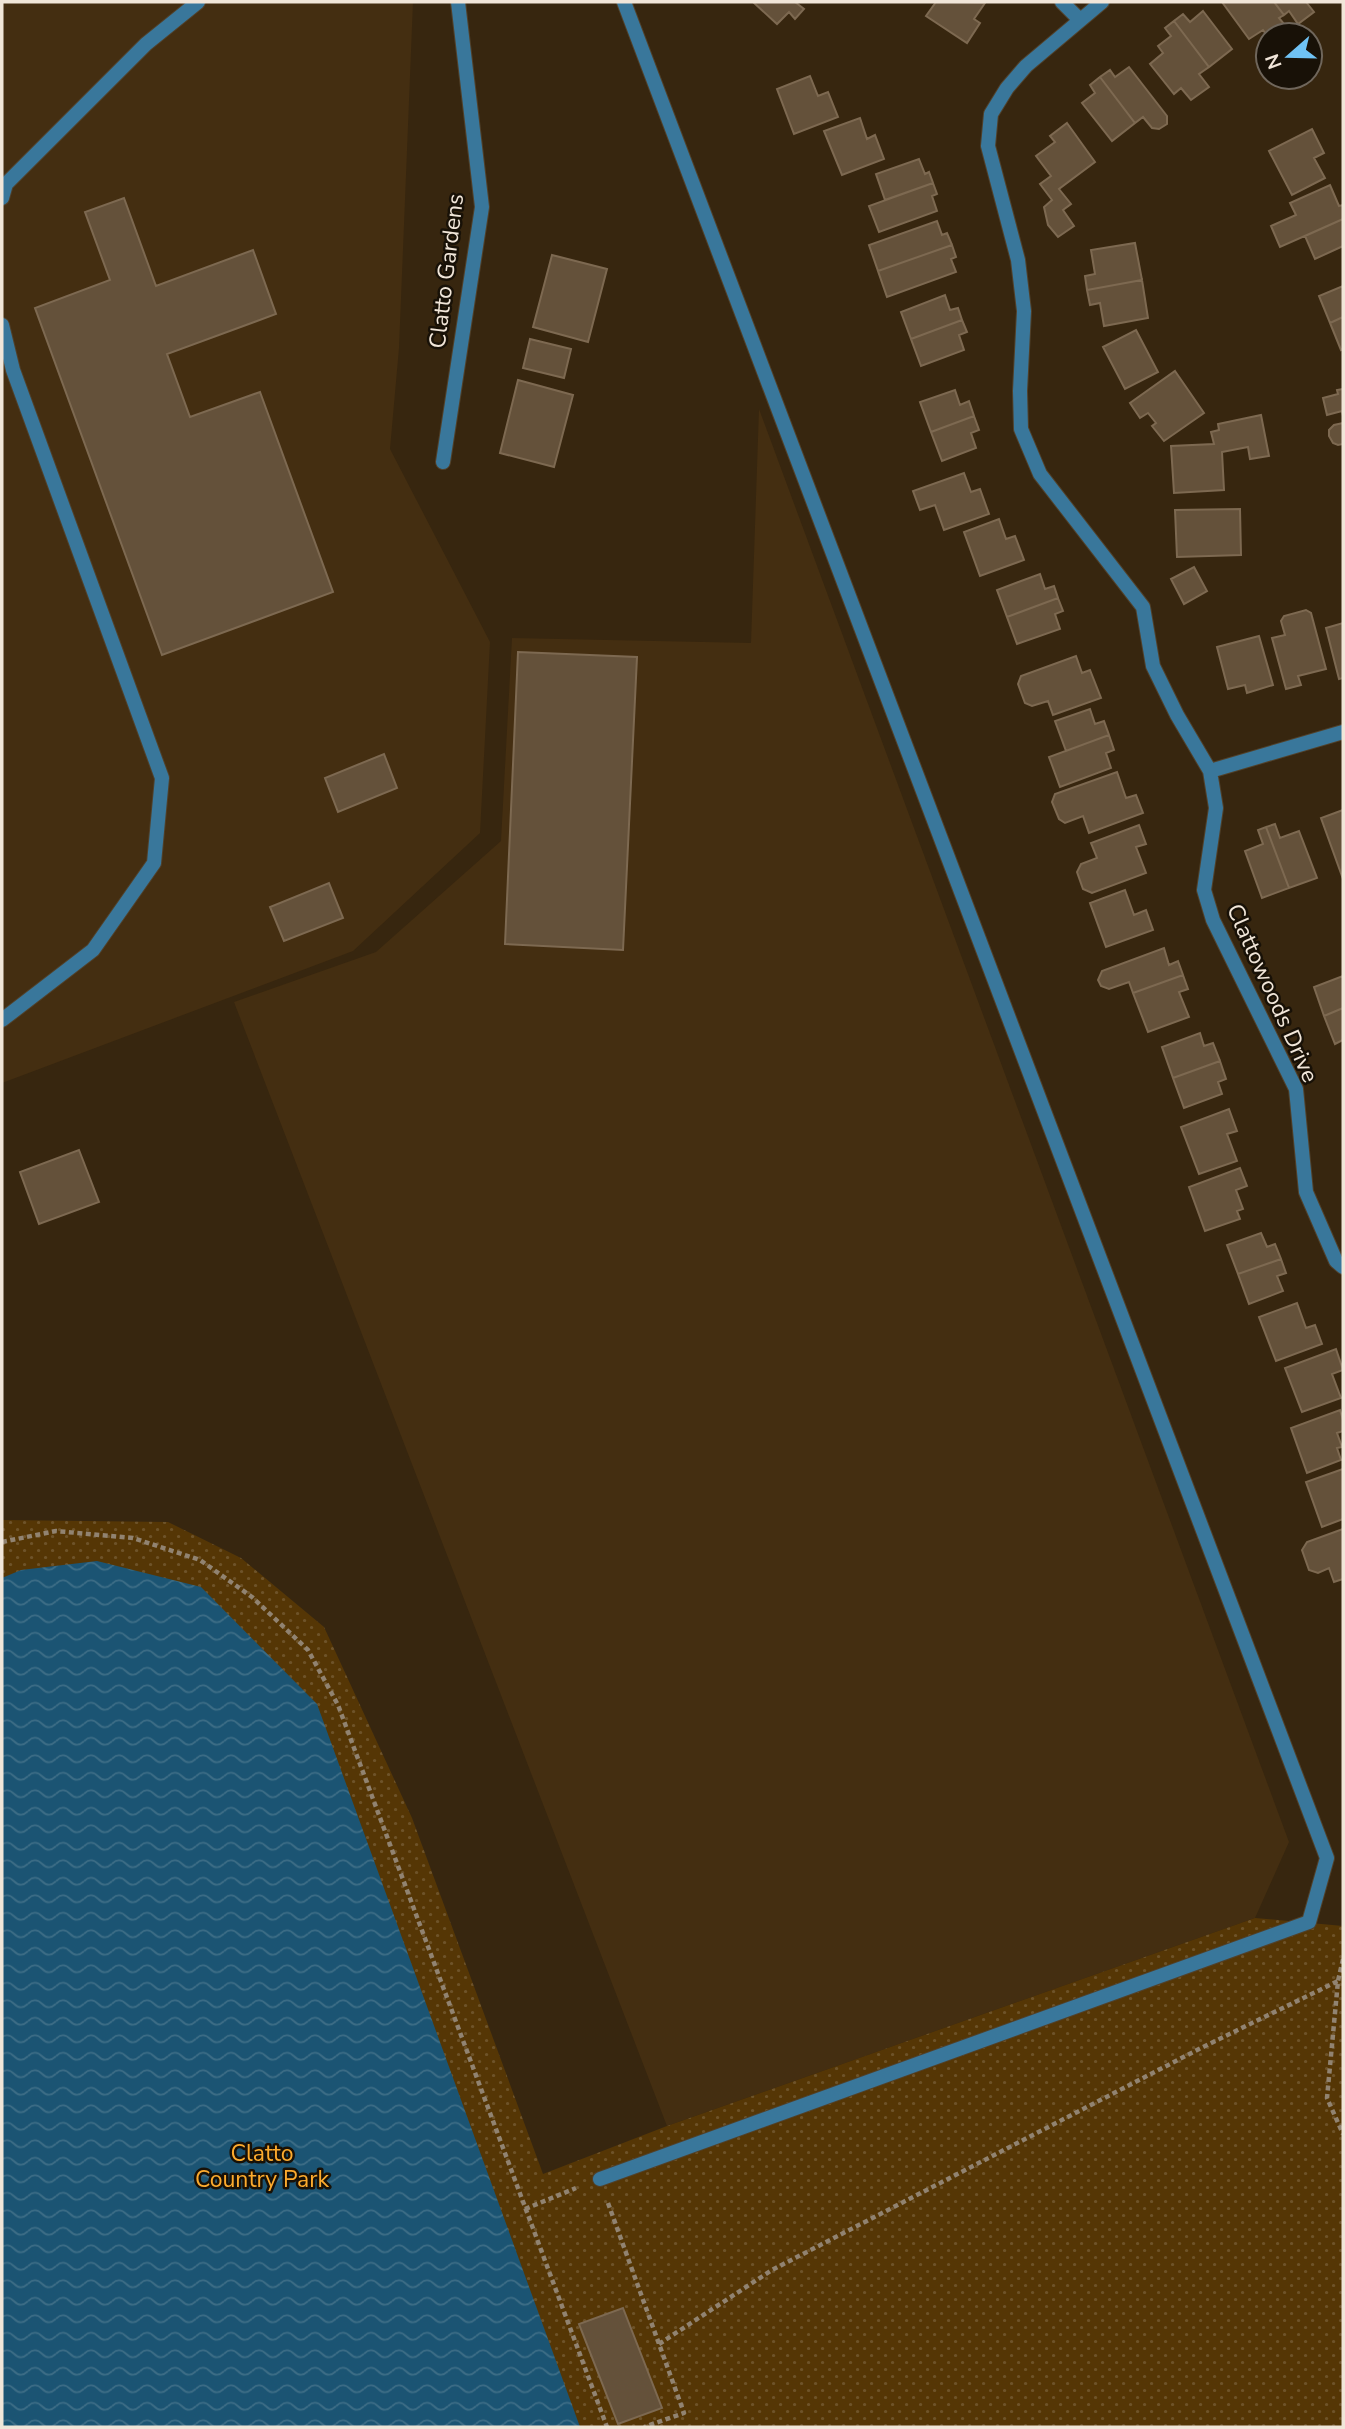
<svg xmlns="http://www.w3.org/2000/svg" width="1345" height="2429" font-family="'Nunito Sans',sans-serif">
  <defs>
    <pattern id="park-dots" width="8" height="8" patternUnits="userSpaceOnUse" patternTransform="scale(1.75)"><rect width="8" height="8" fill="#553605"/><path d="M2 2h.1M6 6h.1" fill="none" stroke="#6e5329" stroke-width="1.8" stroke-linecap="round"/></pattern>
    <pattern id="water-waves" width="16" height="10" patternUnits="userSpaceOnUse" patternTransform="scale(1.75)"><rect width="16" height="10" fill="#1b5473"/><path d="M0 5q4-4 8 0t8 0" fill="none" stroke="#3d6d86"/></pattern>
  </defs>
  <rect width="100%" height="100%" fill="#37260f"/>
  <path fill="#442e11" d="M2 2H413L399 348 390 449 490 642 480 833 353 951 2 1083Z
    M759 409 1289 1842 1255 1918 667 2126 234 1002 376 952 501 841 512 638 751 643Z"/>
  <path fill="url(#park-dots)" d="M2 1520 168 1522 241 1558 324 1627 412 1818 543 2174 667 2126 1255 1918 1343 1926V2427H2Z"/>
  <path fill="url(#water-waves)" d="M97 1561 201 1587 317 1704 580 2427H2V1578L21 1570Z"/>
  <path fill="#64513a" stroke="#7d6951" stroke-width="2" d="M753 2H795L804 9 795 19 789 12 777 24Z
    M936 2 985 3 974 19 980 23 967 43 926 16Z
    M1222 2H1274L1284 15 1279 18 1289 30 1288 35 1268 37 1263 30 1249 39Z
    M1274 2H1306L1314 12 1298 24 1289 11 1284 15Z
    M1203 11 1232 49 1209 67 1174 21 1183 14 1190 22Z
    M1174 21 1209 67 1199 74 1209 87 1191 100 1181 88 1174 94 1150 64 1163 53 1158 46 1171 36 1165 28Z
    M1129 67 1167 116V124L1159 129 1152 128 1143 117 1135 123 1100 77 1110 70 1115 77Z
    M810 76 818 96 828 92 838 117 794 134 777 89Z
    M1100 77 1135 123 1112 141 1082 103 1095 93 1090 85Z
    M860 118 867 139 875 135 884 159 842 175 824 131Z
    M1067 123 1095 162 1059 189 1071 204 1063 210 1074 226 1058 237 1048 225 1044 207 1052 200 1040 184 1051 176 1036 156 1055 142 1050 136Z
    M1312 129 1324 153 1314 158 1325 178 1292 195 1269 151Z
    M919 159 925 174 929 172 933 183 885 200 876 174Z
    M933 183 937 194 932 196 937 211 879 232 869 206Z
    M1330 185 1339 206 1343 205V219L1280 247 1271 226 1296 215 1290 203Z
    M124 198 156 286 253 250 276 314 167 354 190 417 260 392 333 592 162 655 35 308 110 280 85 212Z
    M1343 219V246L1315 259 1305 236Z
    M937 221 942 235 947 233 952 245 878 271 869 245Z
    M1135 243 1142 280 1087 290 1085 276 1095 274 1091 250Z
    M952 245 956 257 951 259 956 272 887 297 878 271Z
    M552 255 607 269 588 342 533 327Z
    M1142 280 1148 318 1104 326 1100 303 1090 305 1087 290Z
    M1343 286V317L1330 323 1319 296Z
    M945 295 950 310 958 308 962 320 911 339 901 312Z
    M1343 317V349L1341 350 1330 323Z
    M962 320 967 332 959 335 964 350 921 366 911 339Z
    M1136 330 1158 372 1125 389 1103 347Z
    M530 339 571 349 564 378 523 368Z
    M1175 371 1204 413 1164 441 1152 426 1156 423 1148 413 1140 418 1130 403Z
    M518 380 573 395 554 467 500 453Z
    M1343 389V416L1342 411 1327 415 1323 398 1338 394 1337 390Z
    M955 390 960 405 969 401 974 416 931 432 920 402Z
    M1261 415 1269 456 1250 459 1248 447 1222 452 1224 490 1174 493 1171 446 1214 444 1211 432 1219 430 1218 424Z
    M974 416 979 430 971 433 976 448 942 461 931 432Z
    M1343 423V444L1338 445 1333 443 1329 436V430L1334 425Z
    M964 473 971 492 980 489 989 514 944 530 935 505 920 510 913 491Z
    M1240 509 1241 555 1177 557 1175 510Z
    M999 519 1006 539 1015 536 1024 560 980 576 964 532Z
    M1194 567 1207 591 1184 604 1171 579Z
    M1040 574 1045 589 1054 586 1058 598 1007 617 997 590Z
    M1058 598 1063 611 1055 614 1060 629 1017 644 1007 617Z
    M1306 610 1311 613 1326 669 1298 676 1301 685 1286 689 1272 638 1285 635 1281 621 1284 616Z
    M1343 623V678L1339 679 1326 628Z
    M1259 636 1273 685 1247 693 1245 685 1228 689 1217 647Z
    M518 652 637 657 623 950 505 944Z
    M1076 656 1082 673 1090 670 1101 698 1053 715 1048 701 1032 706 1025 703 1018 684 1021 676Z
    M1090 709 1095 724 1104 721 1109 735 1066 751 1055 721Z
    M1109 735 1114 750 1106 753 1111 768 1060 787 1049 757Z
    M384 754 397 788 338 812 325 778Z
    M1117 772 1126 798 1136 795 1143 813 1089 833 1083 816 1065 823 1059 819 1052 802 1055 794Z
    M1343 810V879L1321 818Z
    M1275 824 1280 838 1299 831 1317 878 1289 888 1266 827Z
    M1139 825 1146 844 1136 847 1146 873 1092 893 1083 889 1077 872 1081 864 1097 858 1091 843Z
    M1266 827 1289 888 1262 898 1245 851 1263 844 1258 830Z
    M329 883 343 918 284 941 270 907Z
    M1125 890 1134 915 1146 910 1153 930 1106 947 1090 903Z
    M1164 948 1169 965 1178 961 1183 975 1133 993 1129 982 1109 989 1101 986 1098 980 1102 971Z
    M1183 975 1188 989 1179 992 1189 1017 1148 1032 1133 993Z
    M1343 976V1008L1324 1016 1314 987Z
    M1343 1008V1040L1335 1044 1324 1016Z
    M1200 1033 1204 1046 1213 1043 1220 1061 1173 1078 1162 1047Z
    M1220 1061 1226 1079 1218 1082 1222 1094 1184 1108 1173 1078Z
    M1229 1109 1237 1131 1227 1134 1237 1161 1199 1174 1181 1127Z
    M79 1150 99 1202 39 1224 20 1172Z
    M1240 1168 1247 1186 1236 1190 1243 1209 1237 1211 1240 1219 1205 1231 1189 1187Z
    M1261 1233 1267 1247 1275 1244 1281 1259 1238 1274 1227 1245Z
    M1281 1259 1286 1273 1277 1276 1283 1291 1249 1304 1238 1274Z
    M1297 1303 1306 1328 1315 1325 1322 1344 1276 1361 1259 1317Z
    M1336 1349 1343 1370 1332 1374 1341 1398 1302 1412 1285 1368Z
    M1340 1410 1343 1420V1431L1337 1433 1342 1447 1337 1448 1341 1460 1307 1473 1291 1428Z
    M1343 1469V1519L1322 1527 1306 1482Z
    M1343 1529V1579L1334 1582 1329 1568 1318 1573 1309 1570 1302 1550 1307 1542Z
    M623 2308 662 2408 618 2424 579 2324Z"/>
  <g fill="none" stroke-linecap="round" stroke-linejoin="round">
    <defs>
      <path id="service" d="M2 198 6 184 146 44 198 2
        M2 325 13 370 162 778 154 863 93 950 2 1020
        M600 2179 1309 1922 1327 1858 624 2"/>
      <path id="minor" d="M1062 2 1080 20
        M1102 2 1026 66 1007 88 991 114 988 146 1018 260 1024 311 1020 391 1021 429 1040 474 1143 607 1153 666 1177 715 1210 771 1216 808 1204 890 1213 920 1296 1089 1306 1192 1336 1261 1343 1267
        M443 462 482 207 458 2
        M1210 771 1343 732"/>
    </defs>
    <use href="#service" stroke="#51412b" stroke-width="16"/>
    <use href="#minor" stroke="#51412b" stroke-width="16"/>
    <path stroke="#918371" stroke-width="4.5" stroke-dasharray="5 3.5" stroke-linecap="butt" d="M2 1542 56 1531 133 1538 200 1560 252 1597 308 1650 338 1705 607 2427
      M1343 1959 1338 1981 1327 2098 1343 2134
      M608 2203 684 2413 644 2427
      M525 2209 576 2188
      M659 2344 772 2270 1201 2048 1338 1981"/>
    <use href="#service" stroke="#39779b" stroke-width="14"/>
    <use href="#minor" stroke="#39779b" stroke-width="14"/>
  </g>
  <g text-anchor="middle" stroke-width="5" stroke-linejoin="round" paint-order="stroke">
    <g font-size="23" fill="#f1e6d9" stroke="#181107">
      <text transform="translate(446 271) rotate(-83)" y="8">Clatto Gardens</text>
      <text transform="translate(1273 993) rotate(66)" y="8">Clattowoods Drive</text>
    </g>
    <g font-size="23" fill="#fcab2e" stroke="#181107">
      <text x="262" y="2161">Clatto<tspan x="262" dy="26">Country Park</tspan></text>
    </g>
  </g>
  <rect width="1345" height="2429" fill="none" stroke="#f1e6d9" stroke-width="7"/>
  <g transform="translate(1289 56) rotate(250)"><circle r="33" fill="#181107" stroke="#6f665b" stroke-width="2"/>
  <path d="M0-5L12 26L0 18L-12 26Z" fill="#6fc2f4"/>
  <text y="-10" font-size="19" font-weight="bold" text-anchor="middle" fill="#f1e6d9">N</text>
  </g>
</svg>
